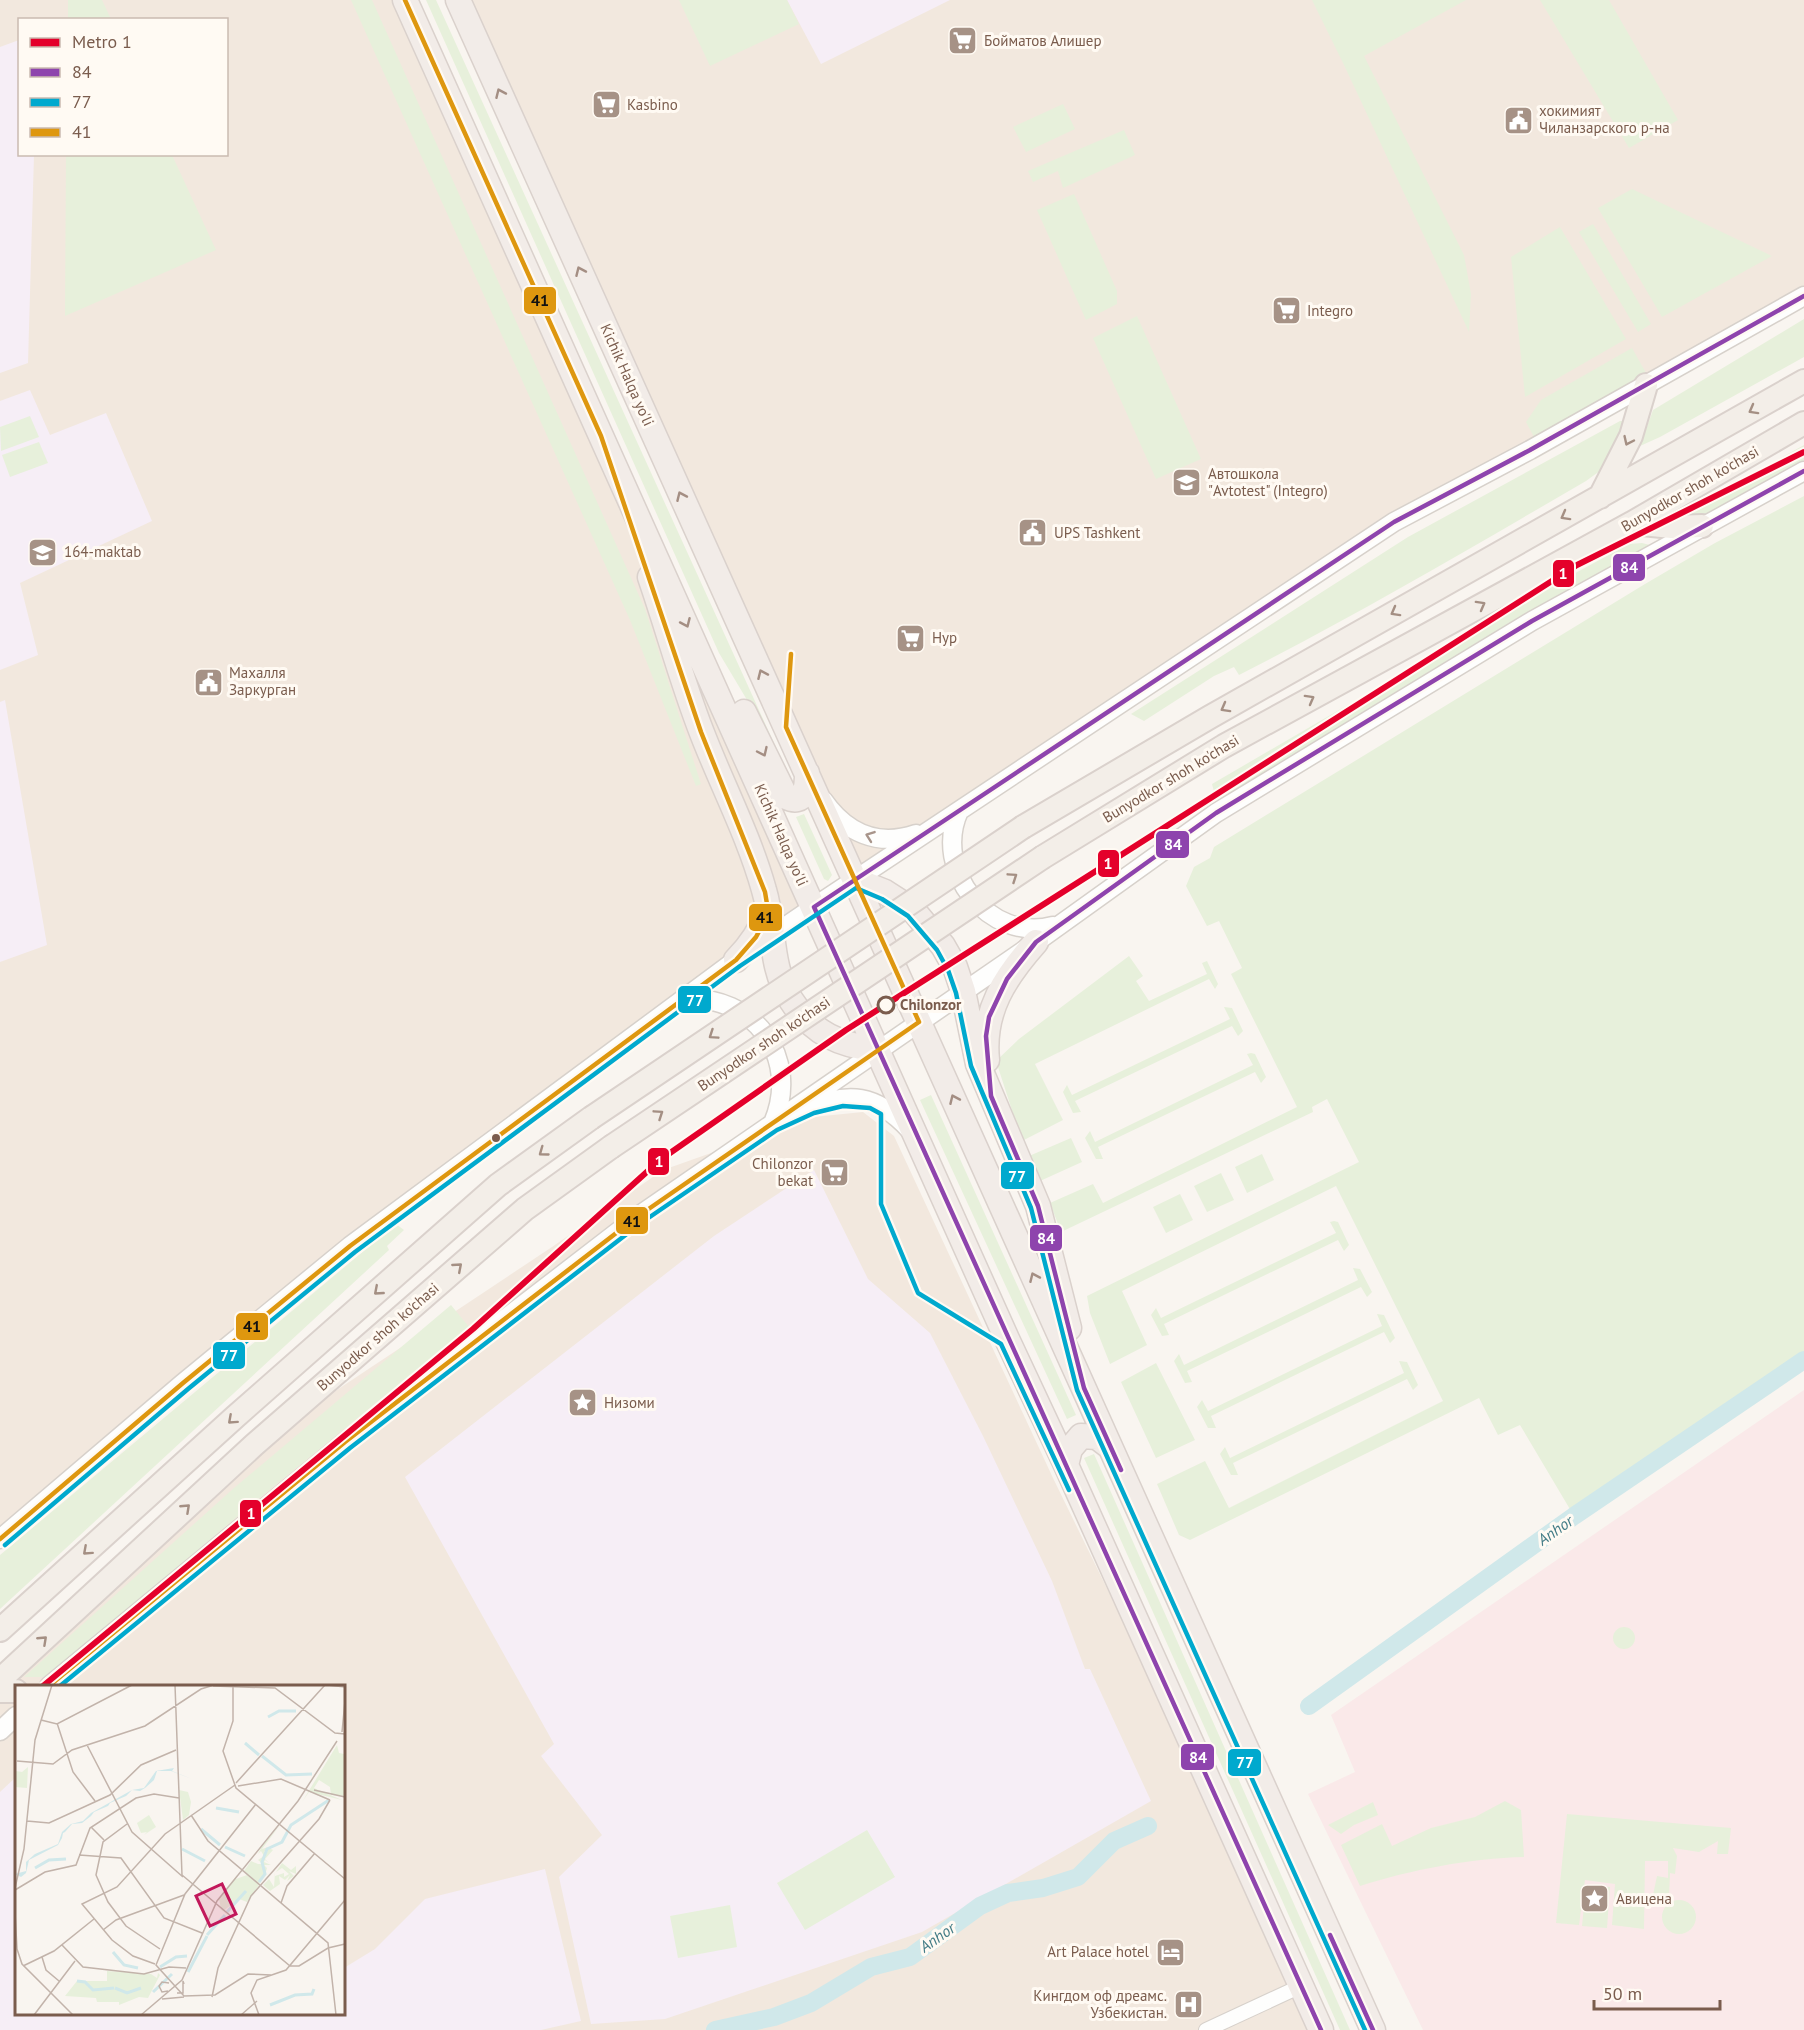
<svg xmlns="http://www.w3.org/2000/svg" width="1804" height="2030" font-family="'PT Sans',sans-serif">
  <rect width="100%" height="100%" fill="#f9f5f0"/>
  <path fill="#f2e8de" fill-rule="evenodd" d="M0 0H405L814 907 350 1246 0 1539ZM20 20H226V154H20Z
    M458 0H1804V296L1394 522 855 880Z
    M863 1112 894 1136 1053 1478 1301 1986 1313 2030H0V1680L254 1445 552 1247 663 1170 813 1117ZM16 1686H344V2014H16Z"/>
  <path fill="#f6eef6" d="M787 0H950L821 64Z
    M19 40 20 154 34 155 28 363 0 373V47Z
    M30 390 50 435 106 413 152 521 20 583 38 655 0 670V401Z
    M5 700 47 945 0 962V702Z
    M814 1170 868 1279 930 1333 983 1436 1052 1581 1085 1669H1090L1151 1801 922 1932 665 2019 591 2024 559 1877 602 1835 541 1756 554 1744 405 1477 714 1236Z
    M16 1777V2014H344V1968L375 1949 425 1899 545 1869 581 2021 541 2030H0V1792Z"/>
  <path fill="#fae9e9" d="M1804 1390V2030H1423L1308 1794 1355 1772 1331 1715Z"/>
  <path fill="#e7f0db" d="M68 0H102L111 19H68Z
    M351 0H372L645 609 701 784 696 786 630 620Z
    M426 0H436L794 787 756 715 719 653Z
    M679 0H787L799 24 710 66Z
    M1312 0H1466L1364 56 1464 255 1471 294 1469 332 1344 65Z
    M1540 0H1609L1678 120 1629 148Z
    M1063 104 1075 129 1026 152 1013 127Z
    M1124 130 1135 155 1063 188 1058 171 1033 182 1028 171Z
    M66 155H172L216 250 65 316Z
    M1632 189 1772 256 1662 317 1598 208Z
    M1074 194 1117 291V304L1086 320 1037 210Z
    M1593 224 1651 324 1638 332 1579 232Z
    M1560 227 1626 339 1525 397 1511 257Z
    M1137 316 1201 459 1156 479 1093 338Z
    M1804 319V357L1660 437 1640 446 1653 410Z
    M1632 348 1646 373 1534 437 1526 422 1541 400Z
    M30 416 39 437 1 451 0 427Z
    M1620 421H1624L1613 451 1604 468 1586 481C1471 548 1357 615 1239 675L1234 667 1214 676 1144 721 1131 714 1408 537Z
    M39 442 48 463 10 477 2 455Z
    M1804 445V461L1707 516 1682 513Z
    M1804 496V1360L1574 1516 1520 1425 1498 1435 1479 1398 1190 1540 1179 1535 1157 1484 1205 1461 1229 1508 1443 1401 1336 1186 1122 1291 1147 1345 1110 1364 1090 1313 1087 1296 1359 1162 1327 1099 1312 1107 1313 1112 1061 1232 1050 1203 1093 1184 1103 1203 1297 1107 1231 974 1242 968 1219 921 1207 926 1186 886 1194 867 1210 858 1214 847 1645 584 1715 543Z
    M1642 543 1654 546 1218 807 1212 784 1557 583 1629 544Z
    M804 814 832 875 828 881 824 879 796 817Z
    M1129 956 1143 976 1136 981 1149 1001 1207 974 1202 963 1207 961 1218 984 1215 989 1209 979 1035 1064 1063 1120 1022 1141 996 1061 1019 1039Z
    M1224 1007 1232 1008 1243 1031 1238 1036 1232 1026 1075 1101 1081 1112 1073 1113 1063 1092 1067 1085 1072 1095 1230 1019Z
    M1251 1053 1255 1054 1266 1077 1261 1083 1255 1072 1098 1147 1103 1159H1096L1085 1138 1090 1131 1095 1142 1253 1065 1247 1054Z
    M931 1095 1076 1415 1067 1419 920 1100Z
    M1071 1138 1082 1162 1040 1181 1029 1156Z
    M1262 1154 1274 1180 1247 1193 1235 1167Z
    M1221 1173 1234 1200 1207 1212 1194 1186Z
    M1180 1194 1193 1220 1166 1233 1153 1207Z
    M1334 1221 1338 1222 1349 1245 1344 1251 1338 1240 1164 1324 1169 1335 1162 1336 1151 1315 1156 1308 1161 1318 1336 1233 1330 1222Z
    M396 1224 404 1230 387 1246 389 1250 0 1609V1555Z
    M1353 1268 1360 1269 1372 1292 1367 1297 1361 1287 1187 1371 1192 1382 1185 1383 1174 1361 1179 1354 1184 1365 1358 1280Z
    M451 1305 469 1327 257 1500 47 1677H24L234 1488Z
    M1377 1314 1384 1315 1395 1338 1390 1343 1384 1332 1211 1416 1216 1428H1208L1197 1407 1202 1400 1208 1411 1382 1326Z
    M1399 1361 1407 1362 1418 1385 1413 1390 1407 1379 1233 1463 1238 1475H1231L1220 1454 1225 1447 1230 1458 1404 1373Z
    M1156 1363 1195 1440 1156 1458 1121 1382Z
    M1094 1454 1350 2030H1340L1084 1458Z
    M1613 1638a11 11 0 1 1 22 0a11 11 0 1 1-22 0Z
    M1505 1801 1521 1810 1524 1857C1471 1858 1410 1870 1360 1886L1341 1845 1382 1824 1392 1846 1431 1828 1475 1817Z
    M1373 1802 1378 1815 1354 1825 1341 1834 1328 1825Z
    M1567 1814 1731 1828 1728 1854H1717L1718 1841 1699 1852 1673 1848 1677 1856 1675 1874 1670 1873 1669 1897 1653 1895 1657 1876 1668 1878V1861H1645L1644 1929 1612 1925 1615 1884 1585 1880 1579 1925 1556 1923Z
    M867 1830 895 1877 805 1930 777 1883Z
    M1586 1885 1610 1887 1607 1928 1582 1926Z
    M1662 1917a17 17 0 1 1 34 0a17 17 0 1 1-34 0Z
    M730 1905 737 1947 678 1958 670 1916Z"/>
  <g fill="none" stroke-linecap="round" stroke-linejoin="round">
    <path stroke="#d0e8ea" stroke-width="18" d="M1309 1706 1574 1516 1804 1360
      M715 2030 774 2017 811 2003 871 1967 910 1957 980 1906 1008 1893 1043 1888 1078 1877 1114 1841 1148 1826"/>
    <defs>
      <path id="minor" d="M1206 2030 1301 1986"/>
      <path id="tertiary" d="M823 800C846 833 878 847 916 834
        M959 811C932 870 989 943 1053 926
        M683 999C754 994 801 1057 773 1123
        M805 1109C849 1091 876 1094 909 1129
        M0 1539 183 1383 350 1246 736 960 814 907 1394 522 1530 450 1804 296
        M49 1686 345 1442 637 1217 1036 942 1216 813 1532 621 1804 471
        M0 1731 16 1716"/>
      <path id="primary" d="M1600 497 1631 436 1646 385
        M1632 523 1672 527 1702 526
        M1023 827 1210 717 1804 381
        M1043 857 1224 746 1632 523 1804 423
        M0 1630 235 1417 498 1185 591 1118
        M0 1680 254 1445 525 1209 611 1147
        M0 1691H16"/>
      <path id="trunk" d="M405 0 1007 1339 1066 1465 1321 2030
        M458 0 1373 2030
        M650 577C668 629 682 682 702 733 722 785 749 836 764 890 775 926 769 967 791 1000 813 1034 840 1045 878 1050
        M744 712 786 797C805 806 807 788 807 773
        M855 880 885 892 913 910 943 946 955 967 963 991 978 1064 1038 1206 1069 1328
        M736 960C751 945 761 930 768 910
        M987 1060C982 1011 1005 977 1036 942
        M1066 1465 1070 1449 1081 1436 1097 1437 1110 1447"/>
    </defs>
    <use href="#minor" stroke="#d7d1cb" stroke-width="16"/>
    <use href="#tertiary" stroke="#d7d1cb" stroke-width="21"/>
    <use href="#primary" stroke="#dad1cc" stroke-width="26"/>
    <use href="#trunk" stroke="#dad1cc" stroke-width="27"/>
    <use href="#minor" stroke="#fefefd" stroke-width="14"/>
    <use href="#tertiary" stroke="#fefefd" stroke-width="18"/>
    <use href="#primary" stroke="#f3eee8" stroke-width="22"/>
    <use href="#trunk" stroke="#f2ece8" stroke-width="24"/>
    <defs>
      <path id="primary-bridge" d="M591 1118 1023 827
        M611 1147 1043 857"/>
    </defs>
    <use href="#primary-bridge" stroke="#dad1cc" stroke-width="26" stroke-linecap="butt"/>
    <use href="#primary-bridge" stroke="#f3eee8" stroke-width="22"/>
    <defs>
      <path id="bus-1" d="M1121 1470 1084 1388 1038 1206 991 1096 986 1036 989 1017 1007 979 1036 942 1216 813 1532 621 1804 471
        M1330 1935 1373 2030
        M1321 2030C1152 1656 982 1282 814 907L1394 522 1530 450 1804 296"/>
      <path id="bus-2" d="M5 1545 188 1389 355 1252 740 966 856 888 882 899 908 916 937 950 948 970 956 993 971 1066 1031 1208 1077 1390 1365 2030
        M60 1686 350 1448 641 1223 777 1130 814 1113 843 1106 870 1108 881 1114V1204L918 1293 1001 1344 1069 1490"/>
      <path id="bus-3" d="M0 1539 183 1383 350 1246 736 960 756 937 763 924 768 910 765 892 701 732 601 436 405 0
        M49 1686 345 1442 637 1217 919 1022 786 727 791 654"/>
    </defs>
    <use href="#bus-1" stroke="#fffaf3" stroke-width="9"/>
    <use href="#bus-2" stroke="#fffaf3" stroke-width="9"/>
    <use href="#bus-3" stroke="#fffaf3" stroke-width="9"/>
    <use href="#bus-1" stroke="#8e44ad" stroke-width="4.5"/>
    <use href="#bus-2" stroke="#00a9ce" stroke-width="4.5"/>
    <use href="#bus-3" stroke="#de970f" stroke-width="4.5"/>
    <defs>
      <path id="metro-1" d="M43 1686 473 1329 660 1160 846 1030 1577 565 1804 452"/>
    </defs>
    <use href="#metro-1" stroke="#fffaf3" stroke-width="10"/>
    <use href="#metro-1" stroke="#e4002b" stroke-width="6"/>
  </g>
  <defs><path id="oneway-chevron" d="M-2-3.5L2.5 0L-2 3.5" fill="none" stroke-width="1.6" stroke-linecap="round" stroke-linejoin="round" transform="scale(1.5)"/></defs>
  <g stroke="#a48e83">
    <use href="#oneway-chevron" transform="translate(500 93) rotate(-114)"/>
    <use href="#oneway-chevron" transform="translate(580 271) rotate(-114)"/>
    <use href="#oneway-chevron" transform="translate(681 496) rotate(-114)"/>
    <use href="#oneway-chevron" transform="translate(686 623) rotate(66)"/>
    <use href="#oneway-chevron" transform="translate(762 674) rotate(-114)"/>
    <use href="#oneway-chevron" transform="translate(763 752) rotate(65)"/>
    <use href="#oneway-chevron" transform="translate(954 1099) rotate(-114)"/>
    <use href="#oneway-chevron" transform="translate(1034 1277) rotate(-114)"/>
  </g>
  <g stroke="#a48f83">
    <use href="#oneway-chevron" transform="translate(1753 410) rotate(151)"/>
    <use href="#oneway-chevron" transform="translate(1628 441) rotate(115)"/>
    <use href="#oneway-chevron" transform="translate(1565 516) rotate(151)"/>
    <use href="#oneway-chevron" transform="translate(1481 605) rotate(-29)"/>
    <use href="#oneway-chevron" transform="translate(1395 612) rotate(151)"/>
    <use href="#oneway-chevron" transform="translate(1310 699) rotate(-29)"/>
    <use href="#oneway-chevron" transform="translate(1225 708) rotate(151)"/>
    <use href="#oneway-chevron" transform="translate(1013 877) rotate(-34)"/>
    <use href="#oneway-chevron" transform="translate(713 1035) rotate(146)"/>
    <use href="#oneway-chevron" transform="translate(659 1114) rotate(-34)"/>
    <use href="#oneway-chevron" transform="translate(543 1152) rotate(144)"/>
    <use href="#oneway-chevron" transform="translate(458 1267) rotate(-41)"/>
    <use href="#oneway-chevron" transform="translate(378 1291) rotate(139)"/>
    <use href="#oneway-chevron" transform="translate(232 1420) rotate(138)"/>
    <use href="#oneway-chevron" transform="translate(186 1508) rotate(-43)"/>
    <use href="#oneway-chevron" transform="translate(87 1551) rotate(138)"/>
    <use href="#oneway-chevron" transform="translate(43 1640) rotate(-43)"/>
  </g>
  <use stroke="#a8958b" href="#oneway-chevron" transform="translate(870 836) rotate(-160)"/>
  <defs>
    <symbol id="supermarket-square" viewBox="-11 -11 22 22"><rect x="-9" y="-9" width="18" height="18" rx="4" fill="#a69286" stroke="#fffaf3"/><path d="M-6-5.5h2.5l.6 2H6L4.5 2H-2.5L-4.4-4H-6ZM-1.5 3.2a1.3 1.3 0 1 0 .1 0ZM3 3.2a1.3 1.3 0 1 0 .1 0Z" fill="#fff"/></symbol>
    <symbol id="civic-square" viewBox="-11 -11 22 22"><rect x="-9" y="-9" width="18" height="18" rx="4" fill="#a69286" stroke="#fffaf3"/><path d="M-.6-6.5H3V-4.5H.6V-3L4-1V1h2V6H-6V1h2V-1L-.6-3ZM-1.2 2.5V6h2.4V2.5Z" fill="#fff"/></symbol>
    <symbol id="school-square" viewBox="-11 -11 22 22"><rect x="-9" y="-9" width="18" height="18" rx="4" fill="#a69286" stroke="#fffaf3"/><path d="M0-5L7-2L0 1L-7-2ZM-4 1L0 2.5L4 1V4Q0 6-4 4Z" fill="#fff"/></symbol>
    <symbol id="sight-square" viewBox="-11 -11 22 22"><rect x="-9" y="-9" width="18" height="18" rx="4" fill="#a69286" stroke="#fffaf3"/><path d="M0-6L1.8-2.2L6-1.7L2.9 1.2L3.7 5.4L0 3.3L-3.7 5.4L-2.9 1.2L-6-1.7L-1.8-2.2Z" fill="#fff"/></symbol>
    <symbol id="hotel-square" viewBox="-11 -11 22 22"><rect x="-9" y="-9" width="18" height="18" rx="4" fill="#a69286" stroke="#fffaf3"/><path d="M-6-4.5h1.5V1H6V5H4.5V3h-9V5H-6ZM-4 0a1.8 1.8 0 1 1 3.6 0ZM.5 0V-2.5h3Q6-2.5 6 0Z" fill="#fff"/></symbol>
    <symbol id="hospital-square" viewBox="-11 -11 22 22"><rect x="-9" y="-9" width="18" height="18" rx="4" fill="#a69286" stroke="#fffaf3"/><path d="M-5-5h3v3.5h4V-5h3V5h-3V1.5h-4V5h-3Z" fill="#fff"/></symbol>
  </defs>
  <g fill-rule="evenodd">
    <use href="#supermarket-square" x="946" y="24" width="33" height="33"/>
    <use href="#supermarket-square" x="590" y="88" width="33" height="33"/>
    <use href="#civic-square" x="1502" y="104" width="33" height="33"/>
    <use href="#supermarket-square" x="1270" y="294" width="33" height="33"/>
    <use href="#school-square" x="1170" y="466" width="33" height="33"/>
    <use href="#civic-square" x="1016" y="516" width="33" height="33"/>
    <use href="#school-square" x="26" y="536" width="33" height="33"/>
    <use href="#supermarket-square" x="894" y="622" width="33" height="33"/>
    <use href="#civic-square" x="192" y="666" width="33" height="33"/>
    <use href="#supermarket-square" x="818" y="1156" width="33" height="33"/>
    <use href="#sight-square" x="566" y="1386" width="33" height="33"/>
    <use href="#sight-square" x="1578" y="1882" width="33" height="33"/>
    <use href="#hotel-square" x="1154" y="1936" width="33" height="33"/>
    <use href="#hospital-square" x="1172" y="1988" width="33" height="33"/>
  </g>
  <circle fill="#fffaf3" stroke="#7a5c4d" stroke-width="3" cx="886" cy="1005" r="8"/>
  <circle fill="#7a5c4d" stroke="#fffaf3" stroke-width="2" cx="496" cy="1138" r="5"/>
  <g text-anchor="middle" stroke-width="6" stroke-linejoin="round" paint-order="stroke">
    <g font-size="15" fill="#7a5c4d" stroke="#fffaf3" text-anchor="start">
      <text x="984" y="46">Бойматов Алишер</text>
      <text x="627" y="110">Kasbino</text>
      <text x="1539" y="116">хокимият<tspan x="1539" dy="17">Чиланзарского р-на</tspan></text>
      <text x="1307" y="316">Integro</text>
      <text x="1208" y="479">Автошкола<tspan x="1208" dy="17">"Avtotest" (Integro)</tspan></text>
      <text x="1054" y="538">UPS Tashkent</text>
      <text x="64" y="557">164-maktab</text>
      <text x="932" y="643">Нур</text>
      <text x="229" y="678">Махалля<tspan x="229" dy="17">Заркурган</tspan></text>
      <text x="813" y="1169" text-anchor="end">Chilonzor<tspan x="813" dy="17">bekat</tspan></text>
      <text x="604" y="1408">Низоми</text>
      <text x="1616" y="1904">Авицена</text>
      <text x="1149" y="1957" text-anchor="end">Art Palace hotel</text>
      <text x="1167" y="2001" text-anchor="end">Кингдом оф дреамс.<tspan x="1167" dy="17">Узбекистан.</tspan></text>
    </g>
    <g font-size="15" fill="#7a5c4d" stroke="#fffaf3">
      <text transform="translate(627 375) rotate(66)" y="5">Kichik Halqa yo'li</text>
      <text transform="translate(1690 489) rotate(-30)" y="5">Bunyodkor shoh ko'chasi</text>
      <text transform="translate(1171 779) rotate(-31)" y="5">Bunyodkor shoh ko'chasi</text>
      <text transform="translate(781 835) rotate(66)" y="5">Kichik Halqa yo'li</text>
      <text transform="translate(764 1044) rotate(-34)" y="5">Bunyodkor shoh ko'chasi</text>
      <text transform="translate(378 1337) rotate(-41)" y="5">Bunyodkor shoh ko'chasi</text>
    </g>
    <g font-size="15" font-weight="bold" fill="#7a5c4d" stroke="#fffaf3" text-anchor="start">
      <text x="900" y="1010">Chilonzor</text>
    </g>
    <g font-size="16" font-style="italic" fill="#437c86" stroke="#fffaf3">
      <text transform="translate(1555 1530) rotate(-35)" y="6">Anhor</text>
      <text transform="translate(937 1937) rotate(-35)" y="6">Anhor</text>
    </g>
  </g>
  <g transform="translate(15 1685)">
    <rect width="330" height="330" fill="#f9f5f0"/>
    <path d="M322 60 324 68 329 69 330 65V111L316 110 315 102 304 95 299 103 327 115 294 107 287 117ZM13 82 12 103 0 102 1 86 7 87ZM164 105 173 107 176 117 174 130 168 135ZM134 130 141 142 129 150 132 147 126 148 122 138ZM265 140 247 164 253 162 249 167 250 171 254 163 258 165 250 174 254 178 250 175 249 177 256 180H249L252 183 250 190 255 189 247 191 244 199 229 186 236 176 243 179H248L243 175 249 171 246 166 243 169 246 163 232 179ZM267 178 276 185 281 181V189L274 186 279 191 272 196 275 190 270 195 264 191 265 199 255 206 248 200 254 194 259 202 260 187V191L269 188V192L274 189 267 183 261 187ZM222 190 221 194 232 190 244 200 232 217 224 214 208 226 222 239 202 221 206 224 204 214ZM92 286 136 289 142 293 143 288 145 290 133 313 124 312 104 320V317H82L81 313 50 311 62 296H92Z" fill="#e7f0db"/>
    <path d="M159 83 157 86 177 94 156 86H142L139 95 130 103 125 106 117 105 111 111 95 118 93 121 79 127 76 131 67 138 57 139 50 147 48 148 47 153 43 160 14 175 11 188 6 192 0 189 11 186V177L20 169 43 159 47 147 56 139 68 136 76 128 117 105 129 103 141 86Z" fill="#d0e8ea"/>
    <path fill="none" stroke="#d0e8ea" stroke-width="3" d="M253 32 264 26H281M230 58 244 70M247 71 271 90 297 89M201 123 224 127M186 144 205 160M210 162 230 171M167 164 190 176M20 183 34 175 51 174M244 197 250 189 247 177 252 164 267 157 276 140 314 115M212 227 231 206M192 250 210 230M98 267 109 280 123 283M145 282 161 272 172 271M173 287 192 251M62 296 70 297 78 305 99 303M100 303 112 308 126 303M138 307 157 289M255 320 280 310 297 309 299 304"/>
    <path fill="none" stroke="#c2b3aa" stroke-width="1.5" d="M160 0 167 190 275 281H284L313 263 330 259M218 0V36L208 66 221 103 330 194M312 0 330 2M198 1 260 3 320 48 330 49M26 35 42 39 117 0M42 38 58 87 80 116M327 47 330 16M72 60 117 147 168 192M2 76 38 79 57 65 130 41 186 4 199 0M221 98 310 0M223 101 266 94 315 115M299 105 330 112M241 119 170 209 141 280 169 311 200 310 233 289 256 290M176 130 193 156 313 258 321 330M12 136 34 138 95 110 126 80 161 65M112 139 88 157 81 190 93 217 111 241 145 264M76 142 89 155M64 170 106 173 149 233 187 248M0 203 9 164 20 55 37 0M0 205 30 187 61 180 75 143 121 113 139 109 164 113M266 218 272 201 300 168M0 227 2 264 7 279 58 330M88 245 101 235 169 210M47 260 68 282 129 289 154 282 171 283M27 272 31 285 44 296M140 279 118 271 97 255 67 219 102 202 150 149 220 100M8 281 39 266 79 234M153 306 147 307 144 301 147 297 154 298M162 308H168V296L169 299M197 312 203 283 236 211 304 134 315 115M147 314 169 312M19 330 60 276M126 330 167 295 202 216 283 116 322 56M226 330 242 316M244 330 236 308 242 295 271 285 330 215"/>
    <path fill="#c2185b" fill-opacity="0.15" stroke="#c2185b" stroke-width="3" d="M207 199 221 229 195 241 181 211Z"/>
    <rect width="330" height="330" fill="none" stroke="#7a5c4d" stroke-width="3"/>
  </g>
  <g stroke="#fffaf3" stroke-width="2">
    <rect x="523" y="286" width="34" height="29" rx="6" fill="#de970f"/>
    <rect x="1612" y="553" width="34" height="29" rx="6" fill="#8e44ad"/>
    <rect x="1552" y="559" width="23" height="29" rx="6" fill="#e4002b"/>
    <rect x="1155" y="830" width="35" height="29" rx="6" fill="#8e44ad"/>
    <rect x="1097" y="849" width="23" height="29" rx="6" fill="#e4002b"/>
    <rect x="748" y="903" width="35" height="29" rx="6" fill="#de970f"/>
    <rect x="677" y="985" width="35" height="29" rx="6" fill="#00a9ce"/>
    <rect x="647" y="1147" width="23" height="29" rx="6" fill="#e4002b"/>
    <rect x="1000" y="1161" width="35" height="29" rx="6" fill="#00a9ce"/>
    <rect x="615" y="1206" width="34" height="29" rx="6" fill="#de970f"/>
    <rect x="1029" y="1224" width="34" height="28" rx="6" fill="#8e44ad"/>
    <rect x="235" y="1312" width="34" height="29" rx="6" fill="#de970f"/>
    <rect x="212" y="1341" width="34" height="29" rx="6" fill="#00a9ce"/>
    <rect x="239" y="1499" width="23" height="29" rx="6" fill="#e4002b"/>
    <rect x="1180" y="1743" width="35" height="28" rx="6" fill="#8e44ad"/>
    <rect x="1227" y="1748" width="35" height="29" rx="6" fill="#00a9ce"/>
  </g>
  <g font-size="16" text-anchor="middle" font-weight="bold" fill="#fff">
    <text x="1629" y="573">84</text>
    <text x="1563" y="579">1</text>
    <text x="1173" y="850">84</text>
    <text x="1108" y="869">1</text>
    <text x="695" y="1006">77</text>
    <text x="659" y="1167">1</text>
    <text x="1017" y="1182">77</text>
    <text x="1046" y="1244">84</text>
    <text x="229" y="1361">77</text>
    <text x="251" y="1519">1</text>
    <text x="1198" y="1763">84</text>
    <text x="1245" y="1768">77</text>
  </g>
  <g font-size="16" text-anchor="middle" font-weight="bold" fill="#111">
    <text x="540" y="306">41</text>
    <text x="765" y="923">41</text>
    <text x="632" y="1227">41</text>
    <text x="252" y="1332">41</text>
  </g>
  <rect x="18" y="18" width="210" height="138" fill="#fffaf3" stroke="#cabbb1" stroke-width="1.5"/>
  <rect x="30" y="38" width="30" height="9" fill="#e4002b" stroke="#cabbb1" stroke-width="1.5"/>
  <text x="72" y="48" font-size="18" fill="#7a5c4d">Metro 1</text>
  <rect x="30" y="68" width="30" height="9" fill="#8e44ad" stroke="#cabbb1" stroke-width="1.5"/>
  <text x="72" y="78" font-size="18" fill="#7a5c4d">84</text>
  <rect x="30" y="98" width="30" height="9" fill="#00a9ce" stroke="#cabbb1" stroke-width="1.5"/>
  <text x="72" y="108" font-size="18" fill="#7a5c4d">77</text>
  <rect x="30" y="128" width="30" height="9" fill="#de970f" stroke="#cabbb1" stroke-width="1.5"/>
  <text x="72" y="138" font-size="18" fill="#7a5c4d">41</text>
  <path d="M1594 2000v9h126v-9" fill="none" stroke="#7a5c4d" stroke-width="3"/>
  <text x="1603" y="2000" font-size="18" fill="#7a5c4d" stroke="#fffaf3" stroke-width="4.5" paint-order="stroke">50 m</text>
</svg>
